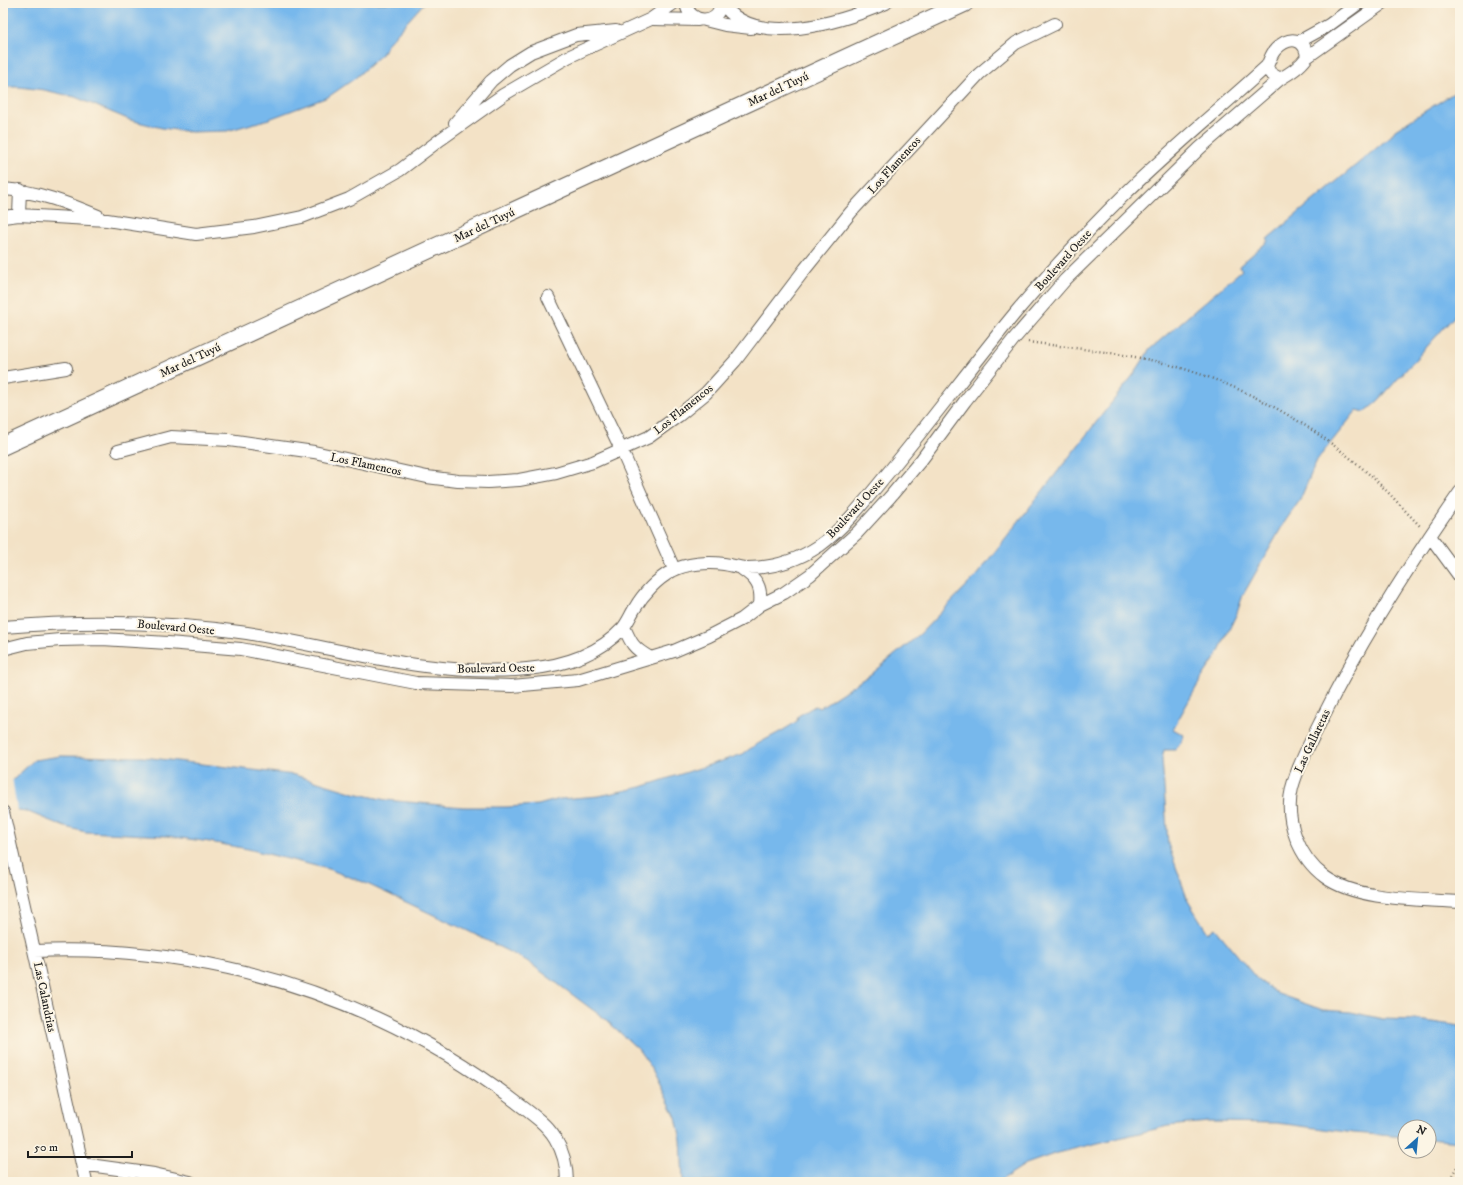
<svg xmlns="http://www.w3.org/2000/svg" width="1463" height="1185" font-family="'IM FELL DW Pica',serif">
  <rect width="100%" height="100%" fill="#fcf5e5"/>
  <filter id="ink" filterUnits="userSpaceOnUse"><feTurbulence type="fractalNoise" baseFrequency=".025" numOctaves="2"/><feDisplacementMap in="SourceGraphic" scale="8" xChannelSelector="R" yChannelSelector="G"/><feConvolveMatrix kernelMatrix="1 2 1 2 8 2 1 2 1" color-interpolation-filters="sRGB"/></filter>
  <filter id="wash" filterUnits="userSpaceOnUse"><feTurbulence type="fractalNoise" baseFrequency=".012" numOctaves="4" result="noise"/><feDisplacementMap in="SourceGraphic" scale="16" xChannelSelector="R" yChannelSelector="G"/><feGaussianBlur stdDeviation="0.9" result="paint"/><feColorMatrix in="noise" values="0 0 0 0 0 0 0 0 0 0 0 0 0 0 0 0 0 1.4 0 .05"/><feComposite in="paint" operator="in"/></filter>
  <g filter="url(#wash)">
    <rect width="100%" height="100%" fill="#f3e2c6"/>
    <path fill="#77b8ec" stroke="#4a6a84" d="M3 3H424L389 42 381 55 354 79 328 97 269 119 227 131 191 132 162 128 130 120 75 97 44 90 19 87H3Z
      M1460 89V310L1378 401 1365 412 1357 410 1317 460 1300 500 1284 523 1243 595 1237 613 1216 657 1201 679 1173 729 1184 735 1181 743 1175 750H1164L1162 759 1168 844 1188 901 1208 933 1215 928 1257 979 1278 994 1323 1010 1351 1012 1383 1019 1418 1020 1460 1026V1142L1429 1139V1127H1405V1137L1354 1133 1277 1123 1208 1122 1168 1126 1057 1153 1026 1164 998 1182H683L681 1140 676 1117 651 1067 638 1049 605 1019 527 961 468 931 363 882 328 869 248 849 210 842 167 836 86 832 65 827 26 811 12 809 3 782 14 779 34 760 61 756 143 757 295 775 354 793 386 800 463 807H507L538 805 560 799 599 796 641 787 743 754C760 740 780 734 797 721L798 716 815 706 819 708 874 672 920 634 975 577 1134 374 1150 349 1242 270 1239 266 1268 241 1267 239 1391 136 1395 130Z"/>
    <path fill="#f3e2c6" d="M12 777 17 811 3 812V780Z"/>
  </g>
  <g filter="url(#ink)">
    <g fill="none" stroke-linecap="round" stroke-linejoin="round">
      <defs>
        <path id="street" d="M686 3C688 24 719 26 721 3
          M722 3C754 51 844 21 886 3
          M653 19 698 20
          M705 20 725 25 751 28
          M1300 41 1329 25 1359 3
          M1307 57 1383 3
          M455 123 491 81 510 65 531 52 576 35 616 31
          M3 189C36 191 68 203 98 216
          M19 215 20 190
          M3 217 19 215 107 220 196 234 254 227 302 217 349 199 400 170 441 139 503 95 568 57 651 19 674 3
          M548 297 621 449 674 569
          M3 378 66 368
          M118 451 171 437 229 440 314 452 427 477 458 481 488 482 519 480 556 473 593 462 649 437 678 416 706 393 735 361 805 269 851 212 979 74 1016 43 1055 24
          M1460 492C1409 565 1361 640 1322 719 1311 741 1298 765 1292 788 1284 820 1299 858 1325 877 1358 901 1420 899 1460 902
          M1430 536 1460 577
          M742 569C757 579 762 587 760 605
          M3 627C84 620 166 621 247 633 340 648 432 678 527 669 562 666 598 655 623 628 628 622 631 614 635 608 643 594 657 579 672 571 686 563 709 562 724 564 732 565 739 568 747 568 772 568 798 560 819 546 847 526 870 494 892 468 934 417 974 363 1016 312 1050 272 1087 231 1125 194 1170 150 1220 109 1267 66 1270 60 1271 54 1276 49 1289 36 1305 37 1307 57 1300 67 1290 73 1280 79L1270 73 1267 66
          M624 627C631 643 633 648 649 657
          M3 649 27 643 60 640 102 639 168 643 241 649 416 683 512 686 578 680 674 651 709 636 742 619 760 605 784 593 810 575 857 533 890 497 922 459 965 401 1013 340 1065 280 1200 148 1280 79
          M3 812 86 1182
          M35 951C100 948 164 954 228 968 329 990 429 1036 512 1099 526 1110 545 1122 555 1138 563 1151 567 1167 567 1182
          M82 1164 154 1174 190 1182"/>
        <path id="secondary" d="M3 446 965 3"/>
      </defs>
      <use href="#street" stroke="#676158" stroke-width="14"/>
      <use href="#secondary" stroke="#676158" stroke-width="19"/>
      <path stroke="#676158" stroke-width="2.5" stroke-dasharray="1 3" stroke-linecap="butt" d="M1028 342C1072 348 1116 352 1159 362 1237 381 1311 422 1370 475 1388 491 1404 510 1421 527
        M1448 1182 1460 1162"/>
      <use href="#street" stroke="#fff" stroke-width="12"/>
      <use href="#secondary" stroke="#fff" stroke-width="17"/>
    </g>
  </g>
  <g text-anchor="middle" stroke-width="4" stroke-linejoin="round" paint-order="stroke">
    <g font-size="12" fill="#1c1c1c" stroke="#fcf5e5">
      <text transform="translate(778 89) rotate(-25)" y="4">Mar del Tuyú</text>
      <text transform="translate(894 165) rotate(-48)" y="4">Los Flamencos</text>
      <text transform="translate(484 225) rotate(-25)" y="4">Mar del Tuyú</text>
      <text transform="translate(1063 260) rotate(-48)" y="4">Boulevard Oeste</text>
      <text transform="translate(190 360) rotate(-25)" y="4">Mar del Tuyú</text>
      <text transform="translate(683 409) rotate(-39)" y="4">Los Flamencos</text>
      <text transform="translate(366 464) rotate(12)" y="4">Los Flamencos</text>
      <text transform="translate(855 508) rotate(-47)" y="4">Boulevard Oeste</text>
      <text transform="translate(176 627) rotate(5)" y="4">Boulevard Oeste</text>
      <text transform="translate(496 668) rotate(-1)" y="4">Boulevard Oeste</text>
      <text transform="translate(1312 741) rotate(-65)" y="4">Las Gallaretas</text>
      <text transform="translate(45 997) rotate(78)" y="4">Las Calandrias</text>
    </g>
  </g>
  <rect width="1463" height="1185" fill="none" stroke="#fcf5e5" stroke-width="16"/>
  <g transform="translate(1417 1139) rotate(27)"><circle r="19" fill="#fcf5e5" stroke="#a29e95"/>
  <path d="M0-3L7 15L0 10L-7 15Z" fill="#1f6fb2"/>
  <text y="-6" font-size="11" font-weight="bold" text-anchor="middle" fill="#1c1c1c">N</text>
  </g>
  <path d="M28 1151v6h104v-6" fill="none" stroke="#1c1c1c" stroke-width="2"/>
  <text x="34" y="1151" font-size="12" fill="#1c1c1c" stroke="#fcf5e5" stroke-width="3" paint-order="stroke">50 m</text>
</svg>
